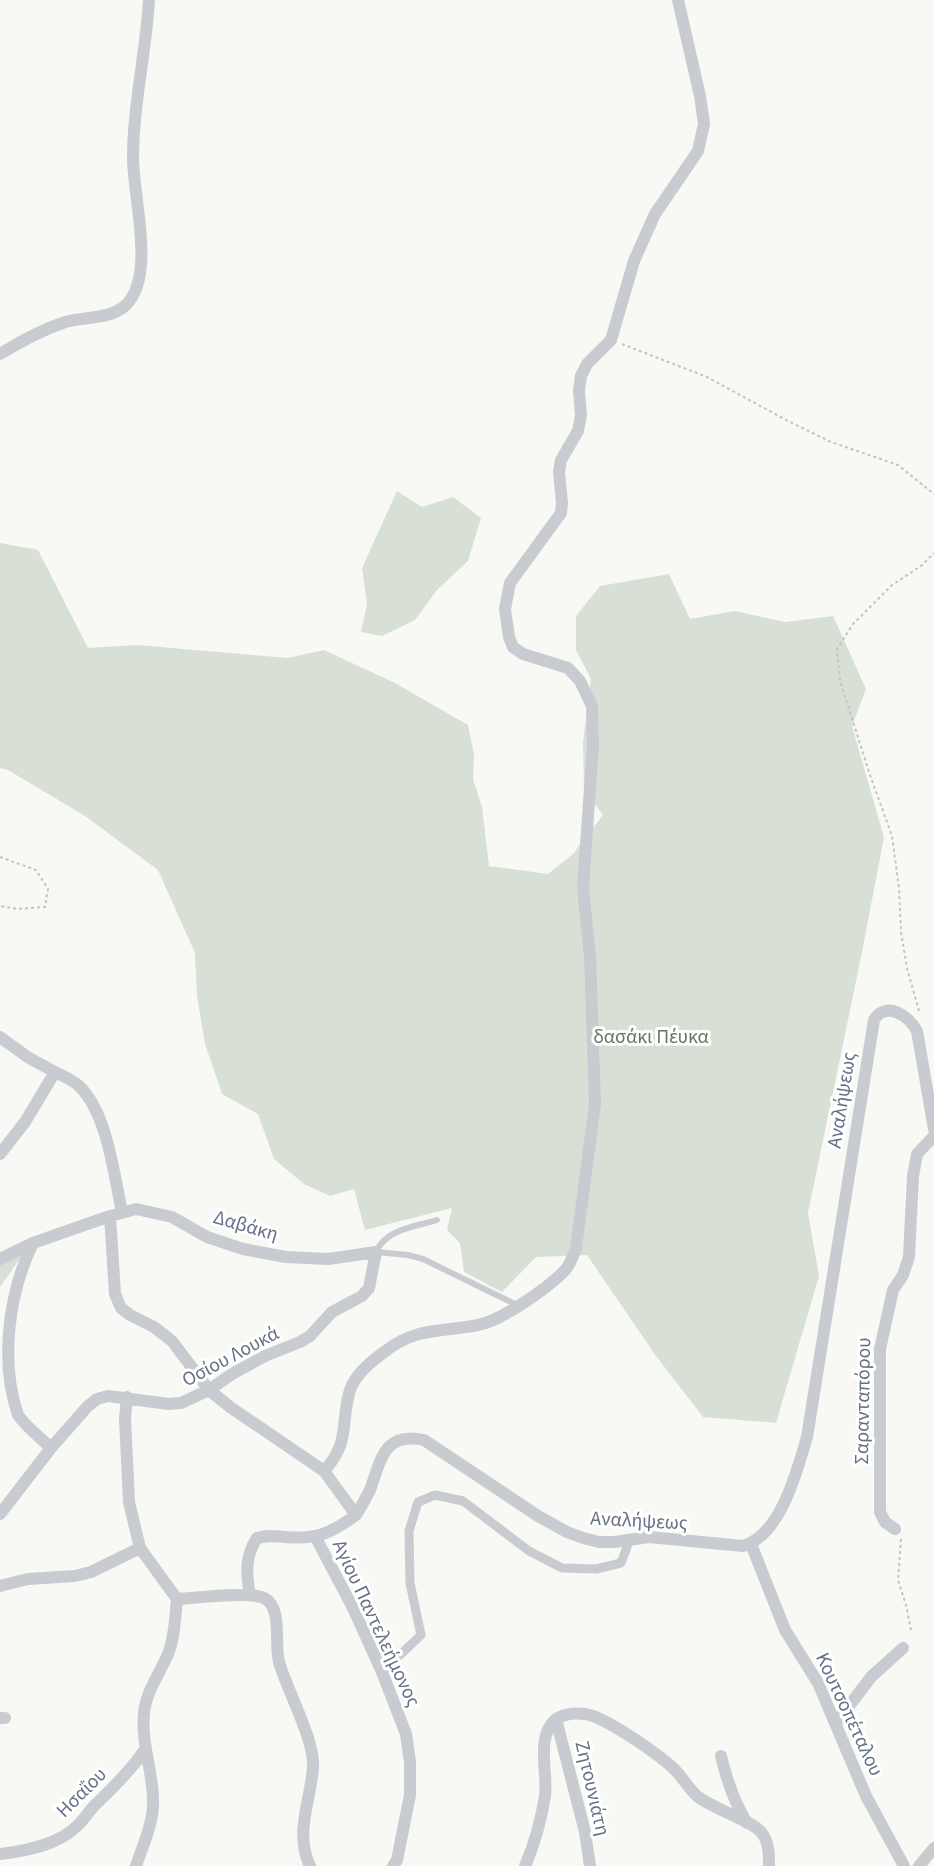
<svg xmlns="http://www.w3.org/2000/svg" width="934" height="1866" font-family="'Source Sans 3',sans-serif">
  <rect width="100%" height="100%" fill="#f8f8f5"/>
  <path fill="#d8e0d6" d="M397 491 422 507 453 497 481 518 468 561 437 590 415 620 382 636 361 632 367 604 362 568Z
    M0 543 38 550 88 648 137 645 288 658 324 650 395 683 468 725 474 754 473 779 482 807 489 866 548 874 573 854 603 815 584 789 583 742 591 679 576 650V616L600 586 669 574 690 619 735 611 785 622 833 616 866 689 852 726 884 837 862 952 808 1213 819 1276 776 1423 703 1417 656 1356 587 1255 536 1257 502 1292 464 1272 460 1243 447 1230 452 1208 365 1230 354 1189 330 1196 304 1184 274 1159 258 1114 222 1094 205 1044 197 996 195 953 158 870 85 816 8 770 0 768Z
    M24 1253 0 1287V1265Z"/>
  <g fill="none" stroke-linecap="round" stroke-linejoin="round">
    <path stroke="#c2c3c6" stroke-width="2" stroke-dasharray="3 3" stroke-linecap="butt" d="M622 344 707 377 788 421 831 442 898 465 934 494
      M0 857 36 870 48 889 45 907 17 909 0 906
      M919 1011 907 968 901 932 899 888 892 836 870 775 840 681 837 649 853 624 892 585 921 566 934 553
      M901 1539 898 1580 906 1605 911 1630"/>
    <path stroke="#c8cbcf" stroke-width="6" d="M437 1220C414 1227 386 1229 376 1252L408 1255 423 1259 517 1305"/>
    <path stroke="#c8cbcf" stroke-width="9" d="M382 1672 421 1635 410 1583 409 1531 418 1502 435 1495 463 1501 529 1551 562 1568 596 1569 621 1563 630 1539"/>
    <path stroke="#c8cbcf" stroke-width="12" d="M0 354C21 341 42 330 65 322 85 316 110 320 126 305 156 276 133 196 133 159 133 105 146 53 149 0
      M0 1037 29 1058 55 1072
      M0 1154 25 1122 55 1072C63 1076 73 1080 79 1086 107 1112 114 1175 122 1212
      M110 1216 115 1294 121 1308 130 1315 154 1327 172 1341 209 1390 230 1407 324 1471 356 1515C361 1507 366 1498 370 1490 381 1460 384 1431 424 1440L538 1516 567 1532 583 1538 599 1542H615L649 1537 743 1546C781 1535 797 1471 807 1437L874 1020C886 1000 909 1016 917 1031L934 1129
      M33 1243C8 1294 0 1363 18 1415 26 1427 41 1438 51 1448
      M0 1259 33 1243 110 1216 136 1209 172 1217 207 1237 243 1249 286 1257 328 1259 376 1252 369 1288 362 1296 332 1312 310 1336 300 1342 265 1356 232 1374 209 1390 181 1403 169 1404 108 1396 97 1399 87 1407 51 1448 0 1514
      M127 1397 125 1419 129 1502 140 1548
      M324 1471C351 1442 340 1423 350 1390 356 1373 373 1360 387 1350 417 1327 444 1332 478 1325 501 1321 551 1286 566 1269 571 1263 573 1255 576 1248L595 1104 590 956 583 888 593 745 592 706 580 681 568 668 523 654 513 647 509 637 505 609 510 583 561 513 562 503 559 472 561 460 578 431 581 415 579 391 581 376 587 364 611 340 634 261 655 214 698 151 704 124 700 96 678 0
      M895 1529 885 1522 880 1512V1349L893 1290 903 1275 909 1257 913 1176 917 1154 934 1136
      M316 1538 353 1608 382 1672 406 1734 410 1762V1795L397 1860 393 1866
      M751 1544 785 1630 818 1683 866 1796 904 1866
      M0 1586 28 1579 75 1576 91 1572 140 1548 177 1599C196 1598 249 1591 264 1598 283 1607 274 1643 279 1662 287 1690 315 1741 313 1767 311 1800 294 1833 310 1866
      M250 1595C246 1574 245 1556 257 1538 267 1535 275 1536 285 1537 317 1540 331 1533 356 1515
      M0 1718H5
      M556 1719 585 1832 590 1866
      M836 1723 871 1677 903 1648
      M721 1756C727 1781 734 1802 747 1823
      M0 1854C26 1851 58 1845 77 1826 84 1820 88 1812 95 1805 113 1788 130 1771 144 1751
      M136 1866C143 1845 154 1822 153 1800 153 1771 141 1745 144 1713 146 1692 160 1673 168 1654 175 1637 175 1617 177 1599
      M525 1866C535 1843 541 1821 545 1796 548 1773 536 1739 554 1721 565 1711 585 1712 598 1718 618 1727 657 1753 673 1768 682 1776 688 1788 697 1796 713 1809 751 1820 761 1832 769 1841 769 1854 769 1866
      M919 1866 934 1848"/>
  </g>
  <g text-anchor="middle" stroke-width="6" stroke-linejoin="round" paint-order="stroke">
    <g font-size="20" fill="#617962" stroke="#fff">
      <text x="651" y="1043">δασάκι Πέυκα</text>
    </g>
    <g font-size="20" fill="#667188" stroke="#fff">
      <text transform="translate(841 1100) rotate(-81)" y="7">Αναλήψεως</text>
      <text transform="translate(246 1225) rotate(16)" y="7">Δαβάκη</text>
      <text transform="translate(230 1356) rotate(-28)" y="7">Οσίου Λουκά</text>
      <text transform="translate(862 1401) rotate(-89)" y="7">Σαρανταπόρου</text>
      <text transform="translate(639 1520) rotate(3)" y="7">Αναλήψεως</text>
      <text transform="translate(377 1623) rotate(65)" y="7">Αγίου Παντελεήμονος</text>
      <text transform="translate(850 1714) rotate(65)" y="7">Κουτσοπέταλου</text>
      <text transform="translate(593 1788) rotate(77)" y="7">Ζητουνιάτη</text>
      <text transform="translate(81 1792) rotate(-45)" y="7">Ησαΐου</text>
    </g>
  </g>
</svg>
